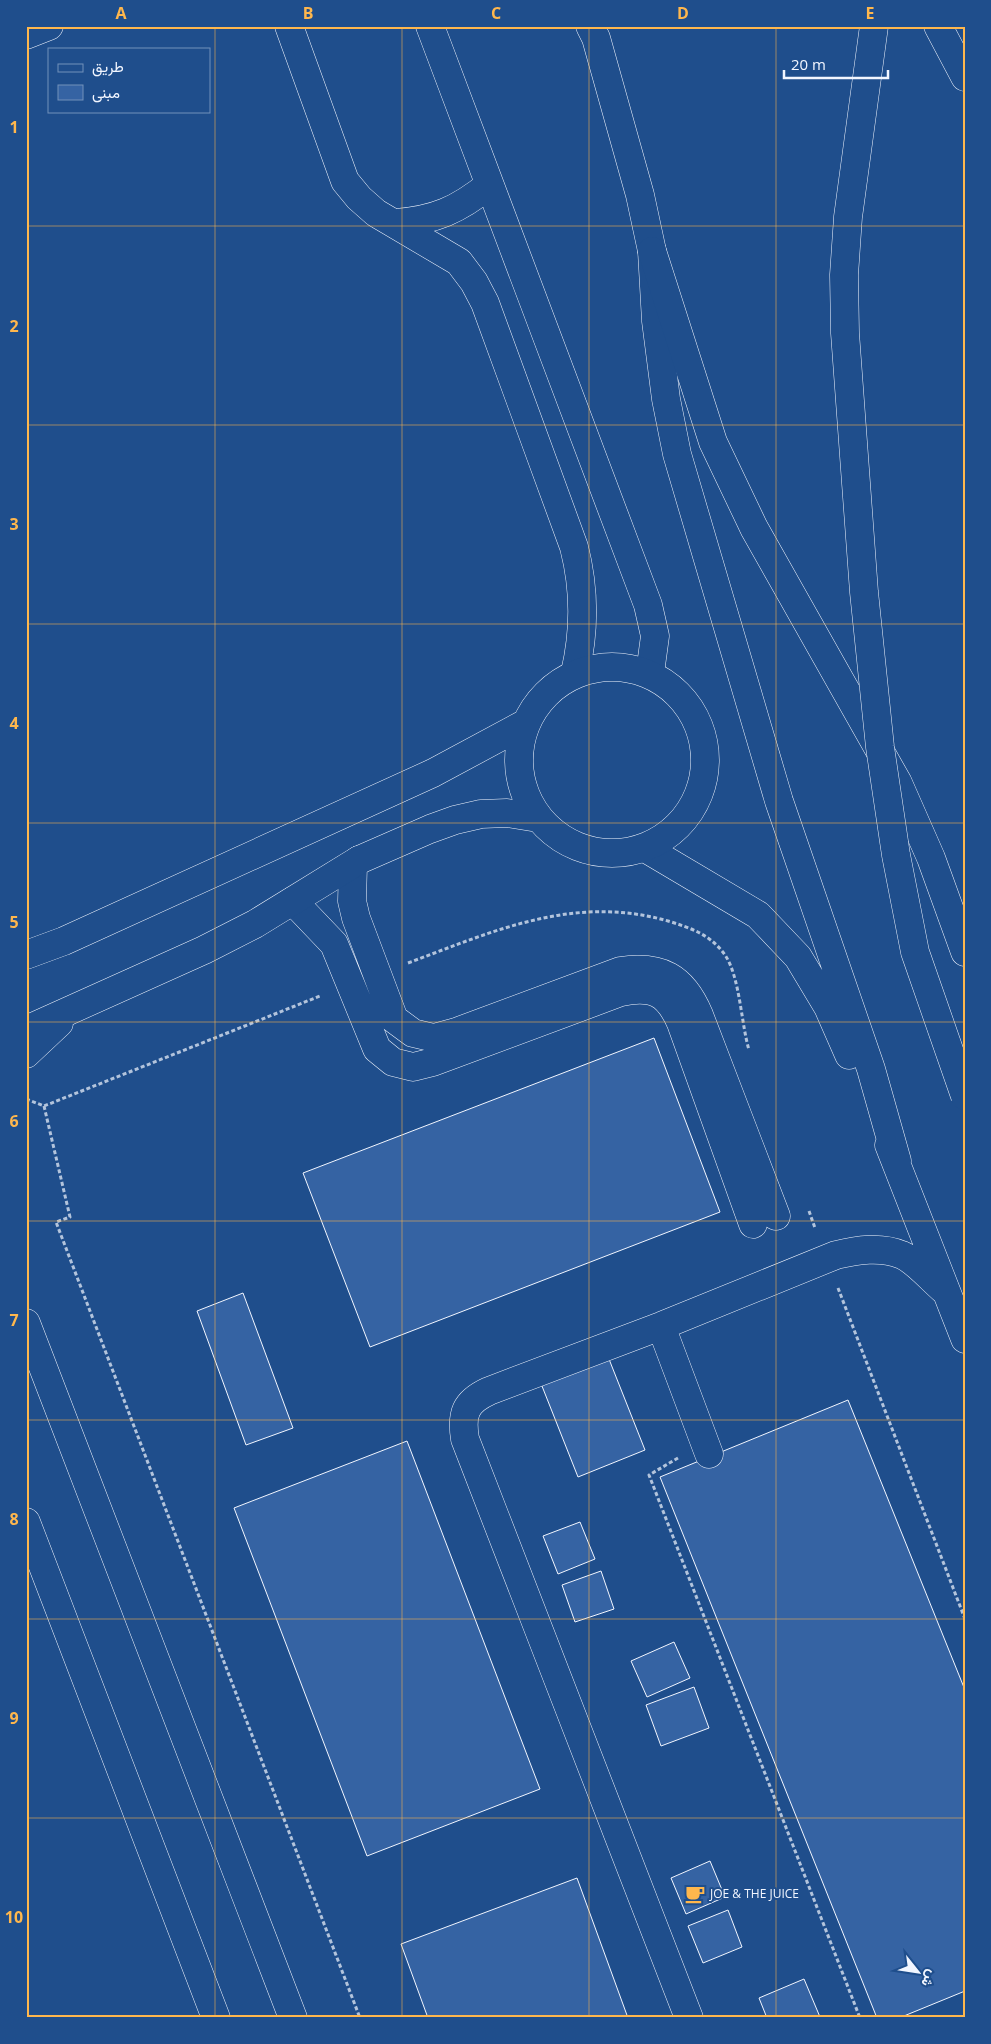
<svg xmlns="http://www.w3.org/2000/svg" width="991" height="2044" font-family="'Open Sans',Vazirmatn,sans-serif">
  <rect width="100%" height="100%" fill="#1f4e8c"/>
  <path fill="#3563a3" stroke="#f2f6ff" d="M654 1038 720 1212 370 1347 303 1173Z
    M243 1293 293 1428 246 1445 197 1311Z
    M605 1349 645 1450 578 1477 538 1376Z
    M848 1400 965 1690V1991L899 2018H877L660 1477Z
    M407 1441 540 1789 367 1856 234 1508Z
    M580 1522 595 1559 558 1574 543 1536Z
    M601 1571 614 1609 575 1622 562 1585Z
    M674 1642 690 1678 647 1697 631 1661Z
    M694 1687 709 1728 661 1746 646 1705Z
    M710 1861 725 1897 686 1914 671 1878Z
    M577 1878 628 2018H428L401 1944Z
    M728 1910 742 1947 703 1963 688 1926Z
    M804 1979 820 2017 767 2018 759 1998Z"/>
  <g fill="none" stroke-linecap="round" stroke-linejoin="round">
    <defs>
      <path id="minor" d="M289 26 345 181 359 198 376 213 459 262 474 282 485 303 574 547C585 590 585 630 575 673
        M430 26 648 605 655 636 650 673
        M590 26 596 38 640 195 652 251 656 321 666 399 677 454 779 801 871 1069 897 1161
        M26 35 49 26
        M396 223C435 220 458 210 489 185
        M645 848 758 915 798 957 828 1007 849 1055
        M359 860 353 865 352 901 356 918 394 1019 413 1033 434 1038 456 1032 620 971C661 965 683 977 699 1015L776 1216
        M293 901 334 944 377 1049 393 1062 413 1067 433 1062 621 992C653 985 668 993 681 1023L753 1224
        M889 1145 965 1339
        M661 1326 709 1454
        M689 2018 465 1439C461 1414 465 1402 489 1391L661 1326 836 1255C857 1250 881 1246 902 1255 915 1260 933 1281 944 1290"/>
      <path id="major" d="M519 760a93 93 0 1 1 186 0a93 93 0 1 1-186 0Z
        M26 955 64 941 433 773 526 723
        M26 1030 204 950 255 924 359 860 430 829 455 820 481 814 507 813 538 818
        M26 1054 59 1023
        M26 1323 293 2018
        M26 1522 216 2018"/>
      <path id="highway" d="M938 26 965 77
        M652 251 713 442 754 528 898 783 931 858 965 952"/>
    </defs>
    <use href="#minor" stroke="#f2f6ff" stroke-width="29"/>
    <use href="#major" stroke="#f2f6ff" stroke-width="29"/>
    <use href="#highway" stroke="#f2f6ff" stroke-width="29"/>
    <path stroke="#b3c4dc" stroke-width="3" stroke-dasharray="4 2.5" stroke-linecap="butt" d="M408 963C494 931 574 894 668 921 691 928 711 935 725 955 740 977 741 1023 749 1050
      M26 1099 44 1106 320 996
      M44 1106 70 1217 56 1222 360 2018
      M809 1211 815 1228
      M838 1288 965 1619
      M678 1458 649 1475 860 2018"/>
    <use href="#minor" stroke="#1f4e8c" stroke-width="28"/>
    <use href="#major" stroke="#1f4e8c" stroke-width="28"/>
    <use href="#highway" stroke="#1f4e8c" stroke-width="28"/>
    <defs>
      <path id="highway-bridge" d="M874 26 848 217 844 275 845 333 864 592 880 747 896 855 915 952 965 1096"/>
    </defs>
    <use href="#highway-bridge" stroke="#f2f6ff" stroke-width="29" stroke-linecap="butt"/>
    <use href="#highway-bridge" stroke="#1f4e8c" stroke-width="28"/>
  </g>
  <path fill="none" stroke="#ffb74d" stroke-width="1" stroke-opacity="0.55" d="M215 26V2018M402 26V2018M589 26V2018M776 26V2018M26 226H965M26 425H965M26 624H965M26 823H965M26 1022H965M26 1221H965M26 1420H965M26 1619H965M26 1818H965"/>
  <defs>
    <symbol id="cafe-bare" viewBox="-9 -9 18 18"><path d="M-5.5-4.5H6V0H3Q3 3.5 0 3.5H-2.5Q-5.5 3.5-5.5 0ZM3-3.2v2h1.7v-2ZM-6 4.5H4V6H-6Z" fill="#ffb74d" stroke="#1f4e8c" stroke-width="2.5" paint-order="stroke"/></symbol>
  </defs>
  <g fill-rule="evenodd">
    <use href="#cafe-bare" x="681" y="1880" width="28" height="28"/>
  </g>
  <g text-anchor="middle" stroke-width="4" stroke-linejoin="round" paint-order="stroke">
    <g font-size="12" fill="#f2f6ff" stroke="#1f4e8c" text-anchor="start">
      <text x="710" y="1898">JOE &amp; THE JUICE</text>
    </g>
  </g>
  <rect width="991" height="2044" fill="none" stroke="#1f4e8c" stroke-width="55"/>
  <rect x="48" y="48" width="162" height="65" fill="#1f4e8c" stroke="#7391ba"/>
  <rect x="58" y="64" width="25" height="8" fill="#1f4e8c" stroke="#7391ba"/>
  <text x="92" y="72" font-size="15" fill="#f2f6ff">طريق</text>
  <rect x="58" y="85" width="25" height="15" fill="#3563a3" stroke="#7391ba"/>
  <text x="92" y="98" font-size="15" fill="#f2f6ff">مبنى</text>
  <g transform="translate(918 1972) rotate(120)" stroke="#1f4e8c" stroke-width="4" paint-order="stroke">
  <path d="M0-4L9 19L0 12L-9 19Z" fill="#f2f6ff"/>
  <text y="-8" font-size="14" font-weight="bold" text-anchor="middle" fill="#f2f6ff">ش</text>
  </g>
  <path d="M784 70v8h104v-8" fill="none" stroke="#f2f6ff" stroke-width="2.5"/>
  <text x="791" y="70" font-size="15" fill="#f2f6ff" stroke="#1f4e8c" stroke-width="4" paint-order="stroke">20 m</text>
  <rect x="28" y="28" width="936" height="1988" fill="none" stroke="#ffb74d" stroke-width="2"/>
  <g font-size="16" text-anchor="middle" font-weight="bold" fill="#ffb74d">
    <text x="121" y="19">A</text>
    <text x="308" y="19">B</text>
    <text x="496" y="19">C</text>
    <text x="683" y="19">D</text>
    <text x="870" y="19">E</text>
    <text x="14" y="133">1</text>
    <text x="14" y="332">2</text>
    <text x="14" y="530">3</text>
    <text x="14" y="729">4</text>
    <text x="14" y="928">5</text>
    <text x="14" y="1127">6</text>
    <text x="14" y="1326">7</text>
    <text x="14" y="1525">8</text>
    <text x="14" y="1724">9</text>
    <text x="14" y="1923">10</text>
  </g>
</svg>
